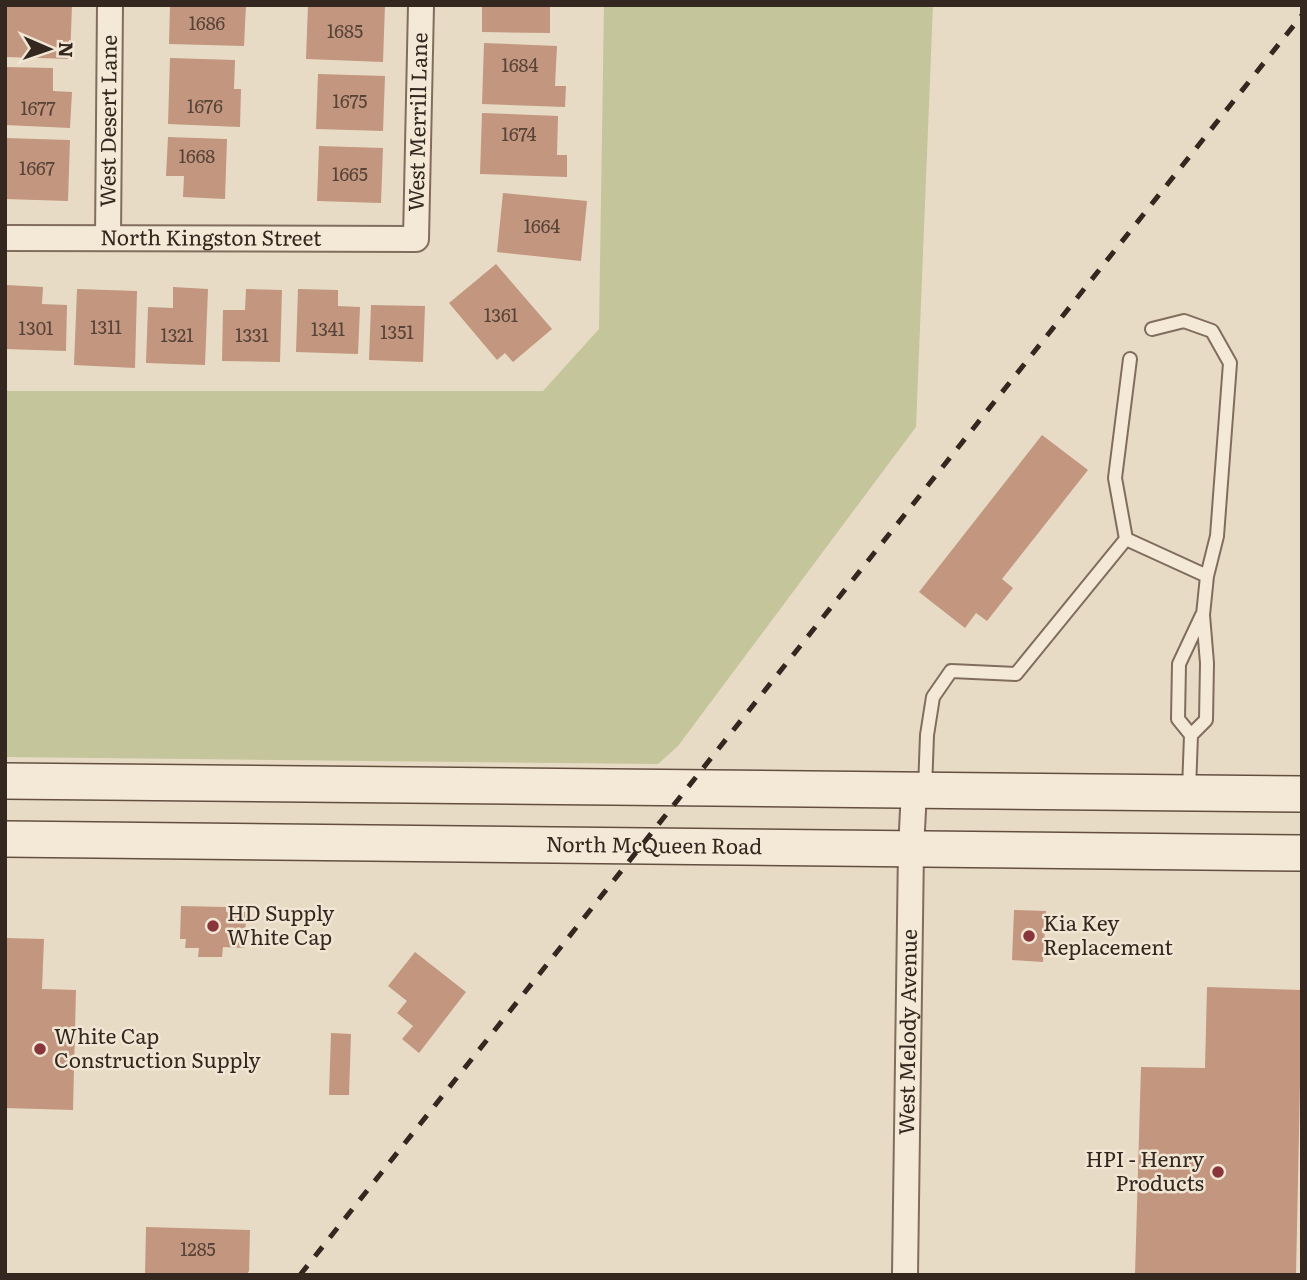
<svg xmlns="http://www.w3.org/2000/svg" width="1307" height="1280" font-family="Literata,serif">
  <rect width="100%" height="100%" fill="#e8dbc5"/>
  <path fill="#c4c59a" d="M604 5H933L916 427 678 746 658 764 5 757V391H543L599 329Z"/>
  <path fill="#c2967f" d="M5 5H72L70 59 5 57Z
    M170 5H246L244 46 169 44Z
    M308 5H385L383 62 306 59Z
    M482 5H550V33L482 32Z
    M484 43 557 46 555 86H566L565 107 482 104Z
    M170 58 235 60 234 89H241L240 127 168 124Z
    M5 67 53 68V91L72 92 70 128 5 125Z
    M318 74 385 76 383 131 316 129Z
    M482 113 558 116 557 155H567V177L480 174Z
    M168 137 227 139 225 199 183 197 184 176H166Z
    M5 138 70 140 68 201 5 199Z
    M319 146 383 148 381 203 317 201Z
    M503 193 587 201 581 261 497 252Z
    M496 264 552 329 513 362 505 353 497 360 449 303Z
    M6 285 43 287 42 304 67 305 66 351 5 349Z
    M173 287 208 289 205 365 146 363 148 307 173 308Z
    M77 289 137 291 135 368 74 365Z
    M246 289 282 290 280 362 222 361 223 310H245Z
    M298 289 338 290V306L360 307 358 354 296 352Z
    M371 305 425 306 423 362 369 360Z
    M1042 435 1088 470 1002 579 1013 588 987 621 976 613 965 628 919 592Z
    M181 906 226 907V912H246L245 948 223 947 222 957H198L199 948H185L186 939H180Z
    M1014 910 1046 911 1043 962 1012 960Z
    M5 938 44 939 42 989 76 990 73 1110 5 1108Z
    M415 952 466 992 419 1053 402 1039 413 1026 397 1013 407 1001 388 986Z
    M1207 987 1302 990 1296 1275H1135L1141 1067 1205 1068Z
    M331 1033 351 1034 349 1095H329Z
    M146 1227 250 1230 249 1271 246 1275H145Z"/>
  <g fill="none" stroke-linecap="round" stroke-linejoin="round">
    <defs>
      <path id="service" d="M1152 329 1184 321 1212 331 1230 363 1217 536 1207 576 1203 615 1207 663 1206 720 1191 735 1189 790
        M1130 359 1115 478 1126 539 1207 576
        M1191 735 1178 719 1179 664 1202 615
        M925 789 927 735 933 697 951 671 1016 674 1126 539"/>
      <g id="minor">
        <path id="s1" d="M5 238 416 239 421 5"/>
        <path id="s2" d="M108 238 110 5"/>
        <path id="s3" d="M905 1275 911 849 914 791"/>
      </g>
      <g id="secondary">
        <path d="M5 781 1302 794"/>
        <path id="s4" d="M5 839 1302 853"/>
      </g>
    </defs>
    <use href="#service" stroke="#816d5d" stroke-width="16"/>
    <use href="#minor" stroke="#816d5d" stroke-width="28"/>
    <use href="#secondary" stroke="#634f40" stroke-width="38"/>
    <use href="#service" stroke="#f4e9d7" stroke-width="12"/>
    <use href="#minor" stroke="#f4e9d7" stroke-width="24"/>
    <use href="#secondary" stroke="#f4e9d7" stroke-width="35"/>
    <path stroke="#33271f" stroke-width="5" stroke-dasharray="12 12" stroke-linecap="butt" d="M300 1275 1302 15"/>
  </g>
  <g fill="#89353c" stroke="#f1e6d4" stroke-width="2.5">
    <circle cx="213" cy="926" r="7"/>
    <circle cx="1029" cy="936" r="7"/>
    <circle cx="40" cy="1049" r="7"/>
    <circle cx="1218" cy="1172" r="7"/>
  </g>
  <g text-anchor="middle" stroke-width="5" stroke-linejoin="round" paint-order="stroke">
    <g font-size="18" fill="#574337">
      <text x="207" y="30">1686</text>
      <text x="345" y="38">1685</text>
      <text x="520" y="72">1684</text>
      <text x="350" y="108">1675</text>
      <text x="205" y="113">1676</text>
      <text x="38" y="115">1677</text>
      <text x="519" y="141">1674</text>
      <text x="197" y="163">1668</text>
      <text x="37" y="175">1667</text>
      <text x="350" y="181">1665</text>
      <text x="542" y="233">1664</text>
      <text x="501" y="322">1361</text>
      <text x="106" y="334">1311</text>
      <text x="36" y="335">1301</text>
      <text x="328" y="336">1341</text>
      <text x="397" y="339">1351</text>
      <text x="177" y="342">1321</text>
      <text x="252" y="342">1331</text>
      <text x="198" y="1256">1285</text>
    </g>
    <g font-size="21" fill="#33271f" stroke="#f1e6d4">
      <text dy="7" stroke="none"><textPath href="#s2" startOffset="117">West Desert Lane</textPath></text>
      <text dy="7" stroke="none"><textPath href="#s1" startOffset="528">West Merrill Lane</textPath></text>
      <text dy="7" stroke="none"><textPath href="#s1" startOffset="206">North Kingston Street</textPath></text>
      <text dy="7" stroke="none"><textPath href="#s4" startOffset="649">North McQueen Road</textPath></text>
      <text dy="7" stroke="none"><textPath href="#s3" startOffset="243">West Melody Avenue</textPath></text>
    </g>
    <g font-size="21" fill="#33271f" stroke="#f1e6d4" text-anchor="start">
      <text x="227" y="921">HD Supply<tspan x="227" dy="24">White Cap</tspan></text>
      <text x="1043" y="931">Kia Key<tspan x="1043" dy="24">Replacement</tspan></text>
      <text x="54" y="1044">White Cap<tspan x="54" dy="24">Construction Supply</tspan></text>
      <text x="1204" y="1167" text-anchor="end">HPI - Henry<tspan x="1204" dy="24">Products</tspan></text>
    </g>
  </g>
  <rect width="1307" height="1280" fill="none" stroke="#33271f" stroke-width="14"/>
  <g transform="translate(49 49) rotate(92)" stroke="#f1e6d4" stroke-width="5" paint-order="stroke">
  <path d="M0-5L12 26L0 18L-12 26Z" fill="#33271f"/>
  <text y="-10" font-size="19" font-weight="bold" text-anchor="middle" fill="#33271f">N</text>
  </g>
</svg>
